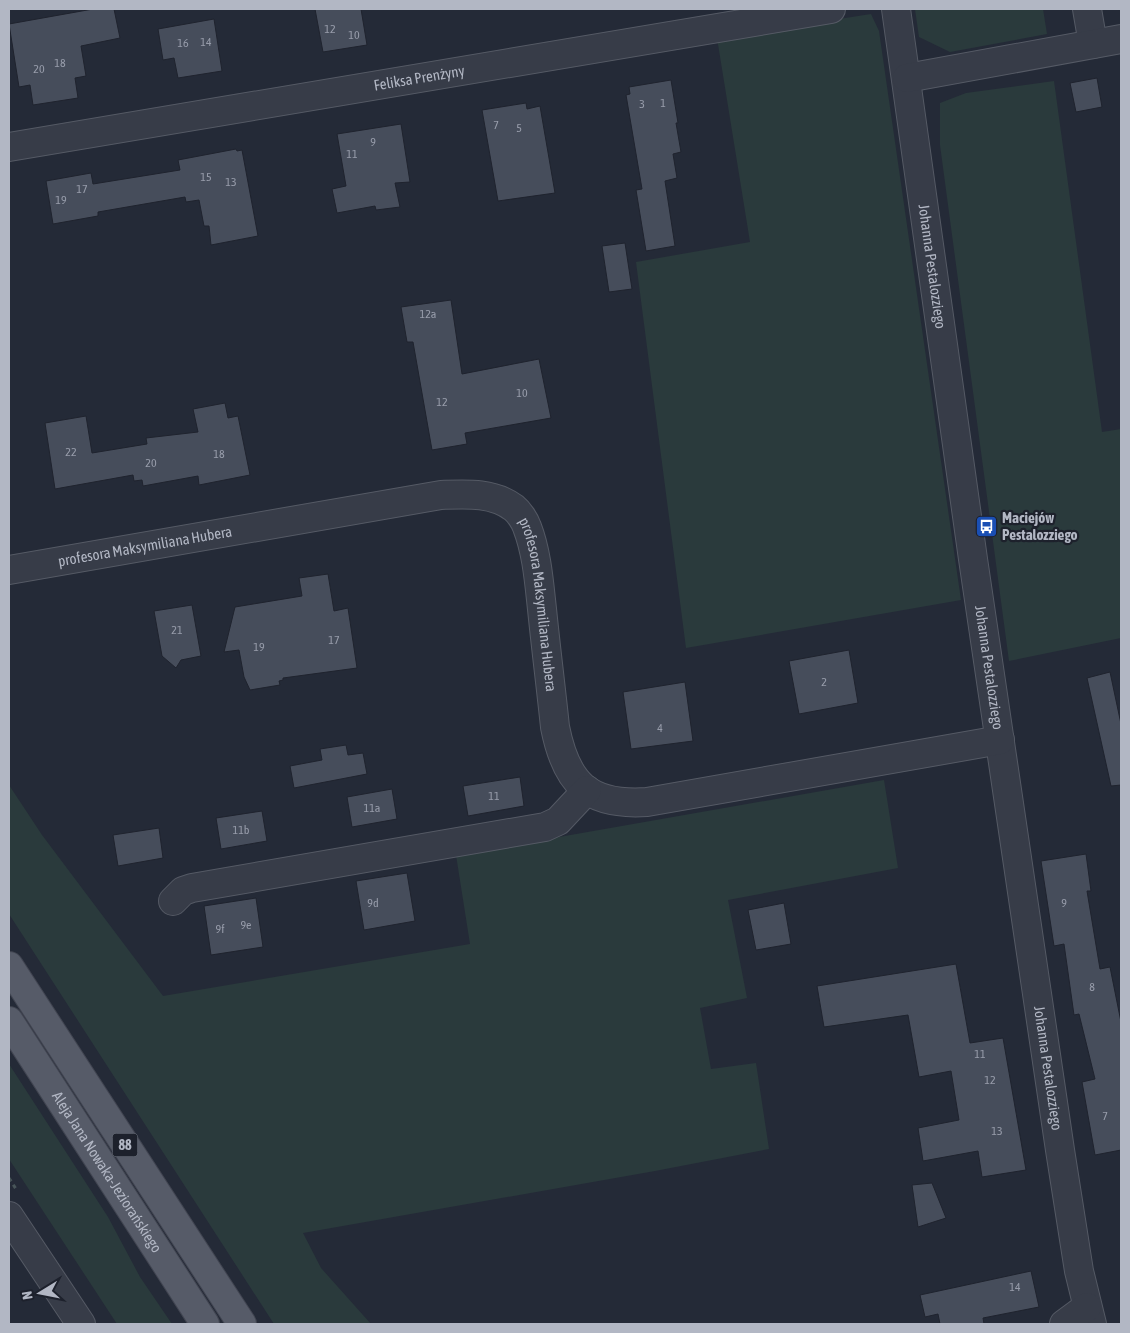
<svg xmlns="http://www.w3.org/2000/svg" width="1130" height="1333" font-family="'Asap Condensed',sans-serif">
  <rect width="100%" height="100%" fill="#242a37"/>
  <path fill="#2a3a3c" d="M915 9H1043L1047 34 950 52 919 37Z
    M871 14 879 31 961 600 686 648 636 262 750 242 717 38Z
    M1054 81 1102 432 1121 429V638L1009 661 940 145V103L966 93Z
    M884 780 898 868 728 900 747 998 700 1008 711 1069 756 1063 769 1149 655 1171 303 1233 321 1268 371 1324H274L9 914V785L42 835 163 996 470 944 456 855Z
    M9 1064 108 1217 140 1277 172 1324H117L9 1159Z"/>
  <path fill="#464d5b" stroke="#1f232e" d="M93 9H114L120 38 81 46 86 76 75 78 78 98 33 105 30 85 19 87 9 24Z
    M315 9H361L367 45 323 52Z
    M214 19 222 71 178 78 174 58 163 60 158 29Z
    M1097 78 1102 107 1076 112 1070 83Z
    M671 80 678 123H676L681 152 673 154 677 178 665 181 675 246 646 251 636 190 642 189 626 95 630 94 629 87Z
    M526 103 527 109 540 106 555 193 498 201 482 110Z
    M401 124 410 182 395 183 400 207 376 210 375 206 337 213 332 189 346 186 337 134Z
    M236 149 237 151 242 150 258 236 211 245 209 226H204L199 200 186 202 185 197 98 212V216L53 224 46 181 91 173 93 184 180 170 178 160Z
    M625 243 632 289 609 292 602 246Z
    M451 300 462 374 539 359 551 418 465 433 467 444 432 450 413 342H407L401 307Z
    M225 403 228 418 238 416 250 475 199 485 198 476 143 486 142 480 134 481 133 475 55 489 45 423 86 416 92 453 147 444 146 438 198 432 193 409Z
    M328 574 334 611 348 608 357 668 283 678V680L279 681 280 685 250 690 244 677 239 650 224 652 235 607 302 596 299 578Z
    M192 605 201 656 181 660 176 668 162 656 154 611Z
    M849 650 858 703 799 714 789 661Z
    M1110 672 1121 724V785L1111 786 1087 678Z
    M685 682 693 741 631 749 623 692Z
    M346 745 348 755 363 753 367 774 294 788 290 766 322 760 320 749Z
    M520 777 524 806 468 816 463 786Z
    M392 789 397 819 352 827 347 797Z
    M262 811 267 841 221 849 216 818Z
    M159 828 163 858 118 866 113 835Z
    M1086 854 1091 891H1087L1100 969 1110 967 1121 1022V1150L1095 1155 1082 1082 1095 1079 1079 1014 1074 1015 1064 944 1054 946 1041 861Z
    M407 873 415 921 364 930 356 881Z
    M256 898 263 947 211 955 204 906Z
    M784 903 791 944 756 950 748 910Z
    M956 964 970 1043 1003 1038 1026 1170 982 1177 978 1151 923 1161 918 1128 959 1120 951 1071 919 1077 908 1015 824 1027 817 986Z
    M932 1183 946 1218 918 1227 912 1185Z
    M1031 1271 1039 1307 983 1318 984 1324H940L938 1314 925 1317 920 1295Z"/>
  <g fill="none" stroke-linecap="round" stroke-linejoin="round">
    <defs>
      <g id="minor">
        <path id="s1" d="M896 9 973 559 1060 1150 1079 1271 1092 1324"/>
        <path d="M1087 9 1093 44"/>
        <path d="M907 78 1121 39"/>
        <path id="s2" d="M9 147 831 9"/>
        <path id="s3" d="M9 570 441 495C466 494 493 492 514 508 519 512 525 521 527 527 537 553 539 582 542 609 546 649 551 688 555 727 566 783 588 806 647 802L1000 740"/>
        <path d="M173 901 183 891 192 888 545 827 558 821 587 790"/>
        <path d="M9 1216 81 1324"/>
        <path d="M1064 1324 1087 1307"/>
      </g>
      <g id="major">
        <path d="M9 966 242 1324"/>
        <path id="s4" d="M9 1021 205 1324"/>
      </g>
    </defs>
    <use href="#minor" stroke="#555a65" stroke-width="30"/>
    <use href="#major" stroke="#414551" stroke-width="30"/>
    <path stroke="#485559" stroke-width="3" stroke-dasharray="4 4" stroke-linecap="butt" d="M9 1178 16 1189"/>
    <use href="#minor" stroke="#373c48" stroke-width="28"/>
    <use href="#major" stroke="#565b68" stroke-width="28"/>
  </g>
  <defs>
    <symbol id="bus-square" viewBox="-11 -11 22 22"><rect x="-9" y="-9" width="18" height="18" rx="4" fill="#1a4fb4" stroke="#1d212c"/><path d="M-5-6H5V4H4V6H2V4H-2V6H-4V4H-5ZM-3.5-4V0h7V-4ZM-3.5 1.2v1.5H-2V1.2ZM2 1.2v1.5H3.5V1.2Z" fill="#fff"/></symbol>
  </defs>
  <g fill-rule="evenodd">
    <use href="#bus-square" x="974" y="514" width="25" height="25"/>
  </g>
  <g text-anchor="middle" stroke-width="4.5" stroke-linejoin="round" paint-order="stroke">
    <g font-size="12" fill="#979caa">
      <text x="330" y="33">12</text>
      <text x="354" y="39">10</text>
      <text x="206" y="46">14</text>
      <text x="183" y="47">16</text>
      <text x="60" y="67">18</text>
      <text x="39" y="73">20</text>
      <text x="663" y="107">1</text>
      <text x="642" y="108">3</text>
      <text x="496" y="129">7</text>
      <text x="519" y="132">5</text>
      <text x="373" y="146">9</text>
      <text x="352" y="158">11</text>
      <text x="206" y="181">15</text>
      <text x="231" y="186">13</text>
      <text x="82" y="193">17</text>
      <text x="61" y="204">19</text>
      <text x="428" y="318">12a</text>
      <text x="522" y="397">10</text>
      <text x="442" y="406">12</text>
      <text x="71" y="456">22</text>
      <text x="219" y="458">18</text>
      <text x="151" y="467">20</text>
      <text x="177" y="634">21</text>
      <text x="334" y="644">17</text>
      <text x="259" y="651">19</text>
      <text x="824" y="686">2</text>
      <text x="660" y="732">4</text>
      <text x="494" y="800">11</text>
      <text x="372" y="812">11a</text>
      <text x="241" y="834">11b</text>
      <text x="373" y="907">9d</text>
      <text x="1064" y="907">9</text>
      <text x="246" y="929">9e</text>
      <text x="220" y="933">9f</text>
      <text x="1092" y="991">8</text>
      <text x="980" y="1058">11</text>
      <text x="990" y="1084">12</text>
      <text x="1105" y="1120">7</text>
      <text x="997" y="1135">13</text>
      <text x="1015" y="1291">14</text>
    </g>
    <rect fill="#1d212c" stroke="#858a96" stroke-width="1" x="112.5" y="1133.5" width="25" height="23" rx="4"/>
    <g font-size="14" font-weight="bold" fill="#b2b7c4">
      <text x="125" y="1150">88</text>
    </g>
    <g font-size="15" fill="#b2b7c4" stroke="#1d212c">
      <text dy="5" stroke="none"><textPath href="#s2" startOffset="416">Feliksa Prenżyny</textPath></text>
      <text dy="5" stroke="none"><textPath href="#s1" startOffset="260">Johanna Pestalozziego</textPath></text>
      <text dy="5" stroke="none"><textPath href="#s3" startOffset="138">profesora Maksymiliana Hubera</textPath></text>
      <text dy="5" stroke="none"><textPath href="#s3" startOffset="616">profesora Maksymiliana Hubera</textPath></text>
      <text dy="5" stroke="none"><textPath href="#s1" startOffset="665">Johanna Pestalozziego</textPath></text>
      <text dy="5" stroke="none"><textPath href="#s1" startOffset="1070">Johanna Pestalozziego</textPath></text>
      <text dy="5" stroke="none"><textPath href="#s4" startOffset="180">Aleja Jana Nowaka-Jeziorańskiego</textPath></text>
    </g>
    <g font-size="15" font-weight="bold" fill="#b2b7c4" stroke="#1d212c" text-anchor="start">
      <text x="1002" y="523">Maciejów<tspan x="1002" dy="17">Pestalozziego</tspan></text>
    </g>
  </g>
  <rect width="1130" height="1333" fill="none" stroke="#b2b7c4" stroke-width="20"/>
  <g transform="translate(40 1293) rotate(260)" stroke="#1d212c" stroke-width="4" paint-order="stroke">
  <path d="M0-4L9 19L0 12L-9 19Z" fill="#b2b7c4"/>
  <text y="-8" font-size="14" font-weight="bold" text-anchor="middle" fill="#b2b7c4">N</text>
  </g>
</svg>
